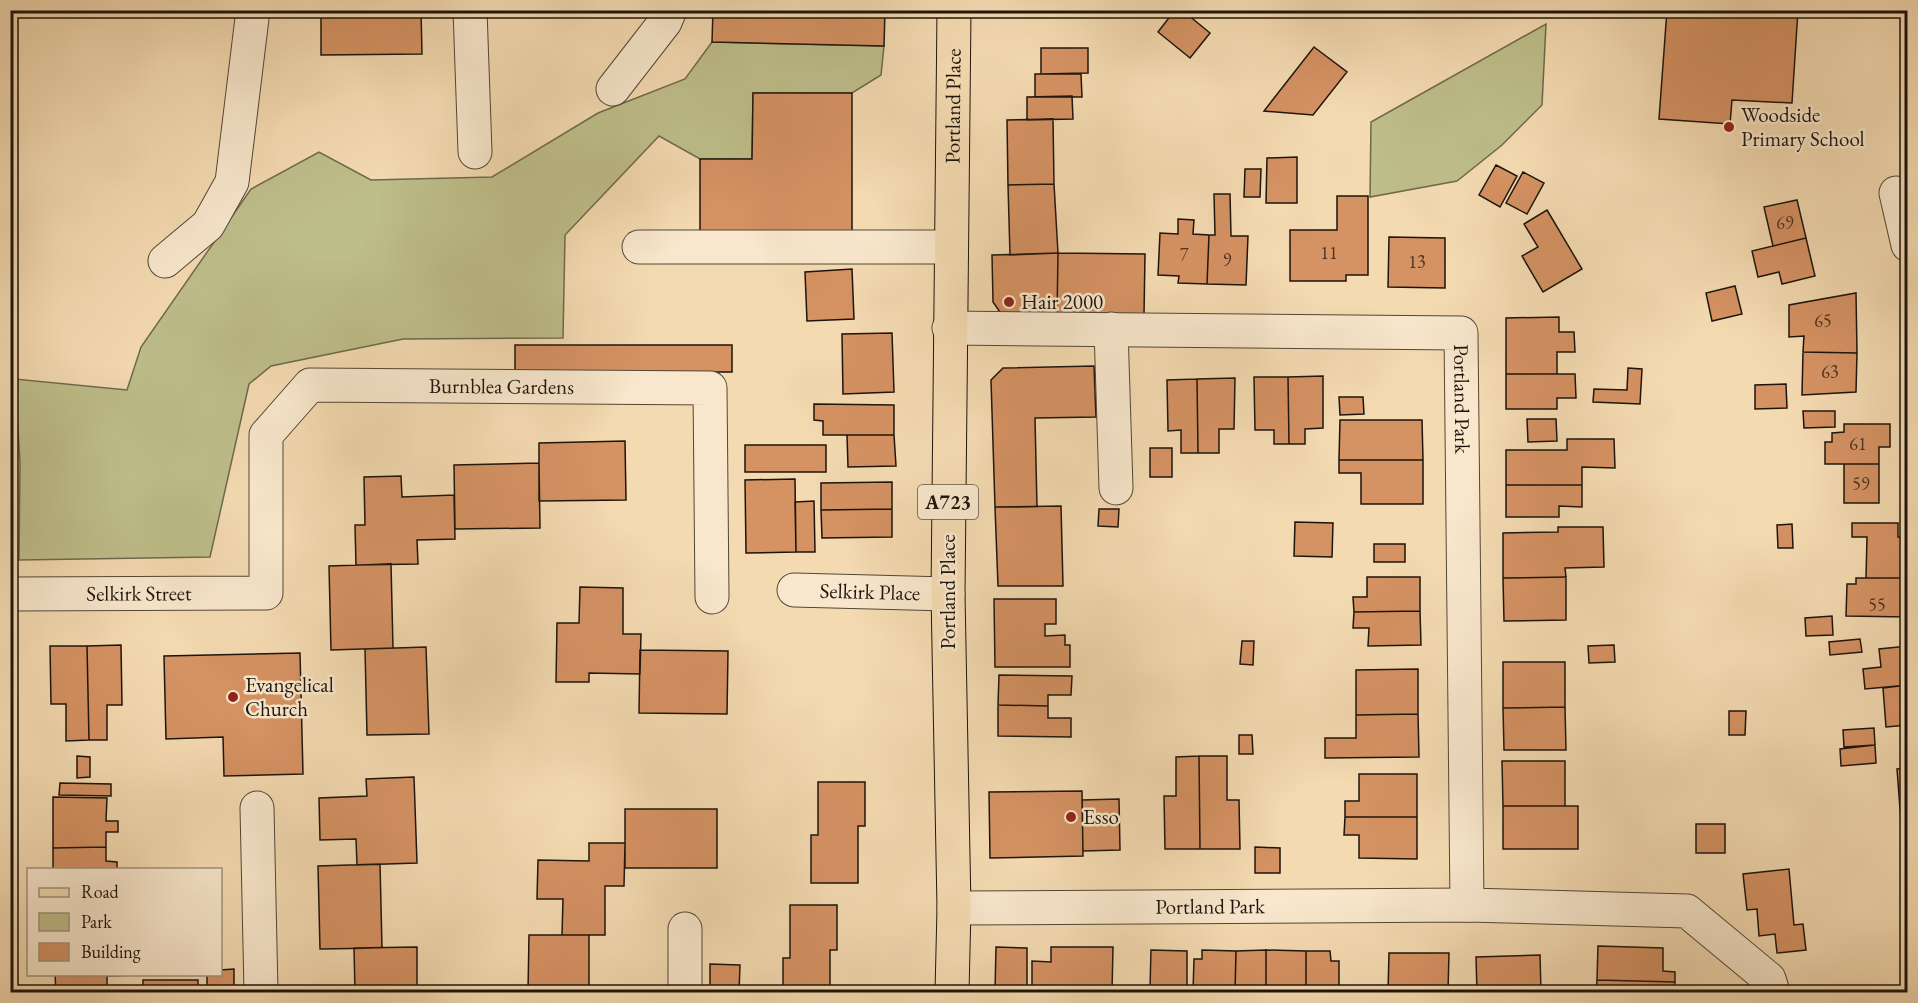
<svg xmlns="http://www.w3.org/2000/svg" width="1918" height="1003" font-family="'EB Garamond',serif">
  <rect width="100%" height="100%" fill="#f4dab1"/>
  <filter id="stains"><feTurbulence type="fractalNoise" baseFrequency=".00333" numOctaves="4"/><feColorMatrix values="0 0 0 0 .2 0 0 0 0 .09 0 0 0 0 .02 0 0 0 .5 -.17"/></filter>
  <radialGradient id="worn" r=".72"><stop offset=".6" stop-color="#630" stop-opacity="0"/><stop offset="1" stop-color="#630" stop-opacity=".3"/></radialGradient>
  <path fill="#bebe8a" stroke="#6e694b" stroke-width="1.5" d="M1546 24 1542 105 1502 145 1457 181 1370 197 1371 122Z
    M712 42 884 46 881 75 852 93H753L752 159H700L659 136 565 235 563 338 403 339 271 366 249 384 210 557 19 560 20 463 15 379 127 390 141 347 251 189 319 152 371 180 492 177 598 113 685 79Z"/>
  <path fill="#d59263" stroke="#1d140c" stroke-width="1.5" d="M321 10H421L422 54 321 55Z
    M713 10H885L884 46 712 42Z
    M1042 10H1112V16L1042 17Z
    M1175 10H1182L1210 33 1190 58 1158 32Z
    M1667 10H1798L1792 103 1732 100 1730 124 1659 119Z
    M1314 47 1347 72 1313 115 1264 111Z
    M1041 48H1088V73L1041 74Z
    M1035 74H1081L1082 97H1035Z
    M753 93H852V231H700V159H752Z
    M1072 96 1073 119 1027 120V97Z
    M1053 119 1054 184 1008 185 1007 120Z
    M1297 157V203H1266L1267 158Z
    M1496 165 1517 176 1500 207 1479 195Z
    M1245 169H1261L1260 197H1244Z
    M1523 172 1544 183 1527 214 1506 203Z
    M1054 184 1058 253 1010 255 1008 185Z
    M1214 194H1230L1231 236H1248L1246 285 1207 284 1209 235H1215Z
    M1337 196H1368V275H1346V281H1290V230H1337Z
    M1797 200 1806 238 1773 246 1764 207Z
    M1547 210 1582 269 1543 292 1522 256 1538 247 1524 224Z
    M1178 219 1194 220 1193 234 1209 235 1207 284 1178 283 1179 276 1158 275 1160 233 1178 234Z
    M1389 237 1445 238V288L1388 287Z
    M1806 238 1815 276 1782 284 1779 272 1758 277 1752 251Z
    M1058 253 1057 315H1002L993 302 992 255Z
    M1058 253 1145 254 1144 315H1057Z
    M852 269 854 319 807 321 805 272Z
    M1735 286 1742 314 1712 321 1706 293Z
    M1856 293 1857 353 1803 352 1804 336 1789 337V305Z
    M1559 317V332H1574L1575 352H1557V374H1506V318Z
    M892 333 894 392 843 394 842 334Z
    M515 345H732V372H515Z
    M1803 352 1857 353 1856 392 1802 395Z
    M1094 366 1096 417 1035 418 1037 507H995L991 380 1003 368Z
    M1628 368 1642 369 1640 404 1593 402 1594 389 1627 390Z
    M1506 374H1575L1576 398H1557V409H1506Z
    M1323 376V428L1305 429V444H1289L1288 377Z
    M1254 377H1288L1289 444H1274V430H1255Z
    M1235 378 1234 429H1219V453H1198L1197 379Z
    M1197 379 1198 453H1181V430L1168 431 1167 380Z
    M1786 384 1787 408 1755 409V385Z
    M1339 397H1363L1364 414 1340 415Z
    M814 404 894 405V435H823V421L814 420Z
    M1803 411H1835V427L1804 428Z
    M1527 419H1556L1557 441 1528 442Z
    M1340 420H1422L1423 460H1339Z
    M1844 424H1890V447H1879V464H1825V442H1832V433L1844 432Z
    M847 435H894L896 466 848 467Z
    M1567 439H1614L1615 468 1582 467V485H1506V450H1567Z
    M625 441 626 500 539 501V443Z
    M745 445H826V472H745Z
    M1150 448H1172V477H1150Z
    M1339 460H1423V504H1361V473H1339Z
    M539 463 540 528 455 529 454 465Z
    M1844 464H1879V503H1844Z
    M401 476 402 497 454 495 455 539 417 540 418 564 356 565 355 525H365L364 477Z
    M795 479 796 552 746 553 745 480Z
    M892 482V509L821 510V483Z
    M1506 485H1582V507L1559 506V517H1506Z
    M814 501 815 552H796L795 502Z
    M1061 506 1063 586H998L995 507Z
    M892 509V537L822 538 821 510Z
    M1099 509H1119L1118 527 1098 526Z
    M1295 522 1333 523 1332 557 1294 556Z
    M1852 523H1898V537H1902L1901 578H1866L1867 537H1852Z
    M1792 524 1793 548H1778L1777 525Z
    M1558 527H1603L1604 567 1565 568 1566 577 1503 578V533L1558 532Z
    M1374 544H1405V562H1374Z
    M391 564 393 648 331 650 329 566Z
    M1367 577H1420V611L1354 612 1353 597H1367Z
    M1566 577V620L1504 621 1503 578Z
    M1856 578H1901V593H1908V617L1846 616 1847 584H1856Z
    M580 587 623 588V634H641L640 674 589 673V682H556L557 623H579Z
    M994 599H1056V624H1045V636L1065 635V645H1070V667H995Z
    M1420 611 1421 645 1368 646 1369 628H1353L1354 612Z
    M1832 616 1833 635 1806 636 1805 618Z
    M1860 639 1862 652 1830 655 1829 642Z
    M1242 641H1254L1253 665 1240 664Z
    M121 645 122 705H107V740H89L87 646Z
    M1614 645 1615 662 1589 663 1588 646Z
    M50 646H87L89 740 66 741V704H51Z
    M1908 646V685L1865 689 1863 669 1881 667 1879 649Z
    M426 647 429 734 367 735 365 649Z
    M640 650 728 651 727 714 639 713Z
    M300 653 303 774 224 776 223 737 166 739 164 656Z
    M1503 662H1565V707L1503 708Z
    M1418 669V714L1356 715V670Z
    M999 675 1072 676 1071 695H1048V706L998 705Z
    M1908 685V725L1886 727 1883 688Z
    M998 705 1048 706V718H1071V737L998 736Z
    M1565 707 1566 750H1504L1503 708Z
    M1729 711H1746L1745 735H1729Z
    M1418 714 1419 757 1325 758V738H1356V715Z
    M1874 728 1875 745 1844 747 1843 730Z
    M1239 735H1252L1253 754H1239Z
    M1875 745 1876 763 1841 766 1840 749Z
    M77 756 90 757V777L77 778Z
    M1199 756H1227V800H1239L1240 849H1200Z
    M1199 756 1200 849H1165L1164 796H1176V757Z
    M1502 761H1565V806H1503Z
    M1908 768V808L1900 809 1897 769Z
    M1359 774H1417V817H1345V801H1359Z
    M414 777 417 863 357 865 356 839 320 840 319 798 367 796 366 779Z
    M818 782H865V826H858V883H811V835H818Z
    M60 783 111 784V796L59 795Z
    M1082 791 1083 856 990 858 989 792Z
    M53 797 107 798 106 821H118V832H106V847L53 848Z
    M1119 799 1120 850 1083 851 1082 800Z
    M1503 806H1578V849H1503Z
    M1908 808V848H1904L1900 809Z
    M625 809H717V868H625Z
    M1345 817H1417V859L1359 858V835H1344Z
    M1696 824H1725V853H1696Z
    M589 843H625L624 886H605V935H562L563 899H537L538 860 589 861Z
    M106 847V861L117 862V870H53V848Z
    M1255 847 1280 848V873H1255Z
    M380 864 382 948 320 949 318 866Z
    M1789 869 1794 925 1803 924 1806 950 1777 953 1775 934 1759 936 1757 909 1747 910 1743 874Z
    M790 905H837V950H830V992H783V958H790Z
    M529 935H589V992H528Z
    M1598 946 1663 948V971L1675 972V982L1597 980Z
    M417 947V992H355L354 948Z
    M996 947 1027 948V992H995Z
    M1051 947H1113L1112 992H1032V961L1051 962Z
    M1151 950 1187 951V989H1150Z
    M1202 950 1236 951 1235 992H1193L1194 959H1202Z
    M1266 950 1306 951V992H1266Z
    M1266 950V992H1235L1236 951Z
    M1306 951H1330L1331 961H1339V992H1306Z
    M1389 953H1449L1448 992H1388Z
    M1540 955 1541 992H1477L1476 957Z
    M710 964 740 965 739 992H710Z
    M234 969V992H207V974H220V970Z
    M55 974H138V975L107 976V991L56 992Z
    M143 980H198V992H143Z
    M1597 980 1675 982V992H1596Z"/>
  <g fill="none" stroke-linecap="round" stroke-linejoin="round">
    <defs>
      <g id="minor">
        <path d="M470 10 475 152"/>
        <path d="M613 89 665 22 670 10"/>
        <path d="M1896 193 1908 245"/>
        <path d="M639 247H951"/>
        <path d="M165 261 208 225 232 182 253 10"/>
        <path id="s1" d="M949 328 1461 333 1467 905"/>
        <path d="M1111 329 1116 488"/>
        <path id="s2" d="M794 590 948 594"/>
        <path id="s3" d="M10 594 266 593V435L310 385 710 388 712 597"/>
        <path d="M257 808 261 992"/>
        <path id="s4" d="M954 908 1467 905 1687 911 1769 979 1773 992"/>
        <path d="M685 929V992"/>
      </g>
      <g id="major">
        <path id="s5" d="M952 992 954 908 948 594 954 10"/>
      </g>
    </defs>
    <use href="#minor" stroke="#534635" stroke-width="35"/>
    <use href="#major" stroke="#1d140c" stroke-width="35"/>
    <use href="#minor" stroke="#f8e7cc" stroke-width="33"/>
    <use href="#major" stroke="#f4dab1" stroke-width="33"/>
  </g>
  <g fill="#8f2418" stroke="#f8e7cc" stroke-width="2">
    <circle cx="1729" cy="127" r="6"/>
    <circle cx="1009" cy="302" r="6"/>
    <circle cx="233" cy="697" r="6"/>
    <circle cx="1071" cy="817" r="6"/>
  </g>
  <g text-anchor="middle" stroke-width="5" stroke-linejoin="round" paint-order="stroke">
    <g font-size="18" fill="#4b3422">
      <text x="1785" y="229">69</text>
      <text x="1329" y="259">11</text>
      <text x="1184" y="261">7</text>
      <text x="1227" y="266">9</text>
      <text x="1417" y="268">13</text>
      <text x="1823" y="327">65</text>
      <text x="1830" y="378">63</text>
      <text x="1858" y="450">61</text>
      <text x="1861" y="490">59</text>
      <text x="1877" y="611">55</text>
    </g>
    <rect fill="#f8e7cc" stroke="#5f5346" stroke-width="1.5" x="918" y="485" width="60" height="34" rx="4.5"/>
    <g font-size="20" font-weight="bold" fill="#1d140c">
      <text x="948" y="509">A723</text>
    </g>
    <g font-size="21" fill="#1d140c" stroke="#f8e7cc">
      <text dy="7" stroke="none"><textPath href="#s5" startOffset="886">Portland Place</textPath></text>
      <text dy="7" stroke="none"><textPath href="#s3" startOffset="672">Burnblea Gardens</textPath></text>
      <text dy="7" stroke="none"><textPath href="#s1" startOffset="578">Portland Park</textPath></text>
      <text dy="7" stroke="none"><textPath href="#s2" startOffset="76">Selkirk Place</textPath></text>
      <text transform="translate(948 592) rotate(-90)" y="7">Portland Place</text>
      <text dy="7" stroke="none"><textPath href="#s3" startOffset="129">Selkirk Street</textPath></text>
      <text dy="7" stroke="none"><textPath href="#s4" startOffset="256">Portland Park</textPath></text>
    </g>
    <g font-size="21" fill="#1d140c" stroke="#f8e7cc" text-anchor="start">
      <text x="1741" y="122">Woodside<tspan x="1741" dy="24">Primary School</tspan></text>
      <text x="1021" y="309">Hair 2000</text>
      <text x="245" y="692">Evangelical<tspan x="245" dy="24">Church</tspan></text>
      <text x="1083" y="824">Esso</text>
    </g>
  </g>
  <rect width="1918" height="1003" fill="none" stroke="#f4dab1" stroke-width="36"/>
  <rect x="12" y="12" width="1894" height="979" fill="none" stroke="#1d140c" stroke-width="3"/>
  <rect x="18" y="18" width="1882" height="967" fill="none" stroke="#1d140c" stroke-width="1.5"/>
  <rect x="27" y="868" width="195" height="108" fill="#f8e7cc" stroke="#a0937f" stroke-width="1.5"/>
  <rect x="39" y="888" width="30" height="9" fill="#f4dab1" stroke="#a0937f" stroke-width="1.5"/>
  <text x="81" y="898" font-size="18" fill="#1d140c">Road</text>
  <rect x="39" y="913" width="30" height="18" fill="#bebe8a" stroke="#a0937f" stroke-width="1.5"/>
  <text x="81" y="928" font-size="18" fill="#1d140c">Park</text>
  <rect x="39" y="943" width="30" height="18" fill="#d59263" stroke="#a0937f" stroke-width="1.5"/>
  <text x="81" y="958" font-size="18" fill="#1d140c">Building</text>
  <rect width="100%" height="100%" filter="url(#stains)"/>
  <rect width="100%" height="100%" fill="url(#worn)"/>
</svg>
